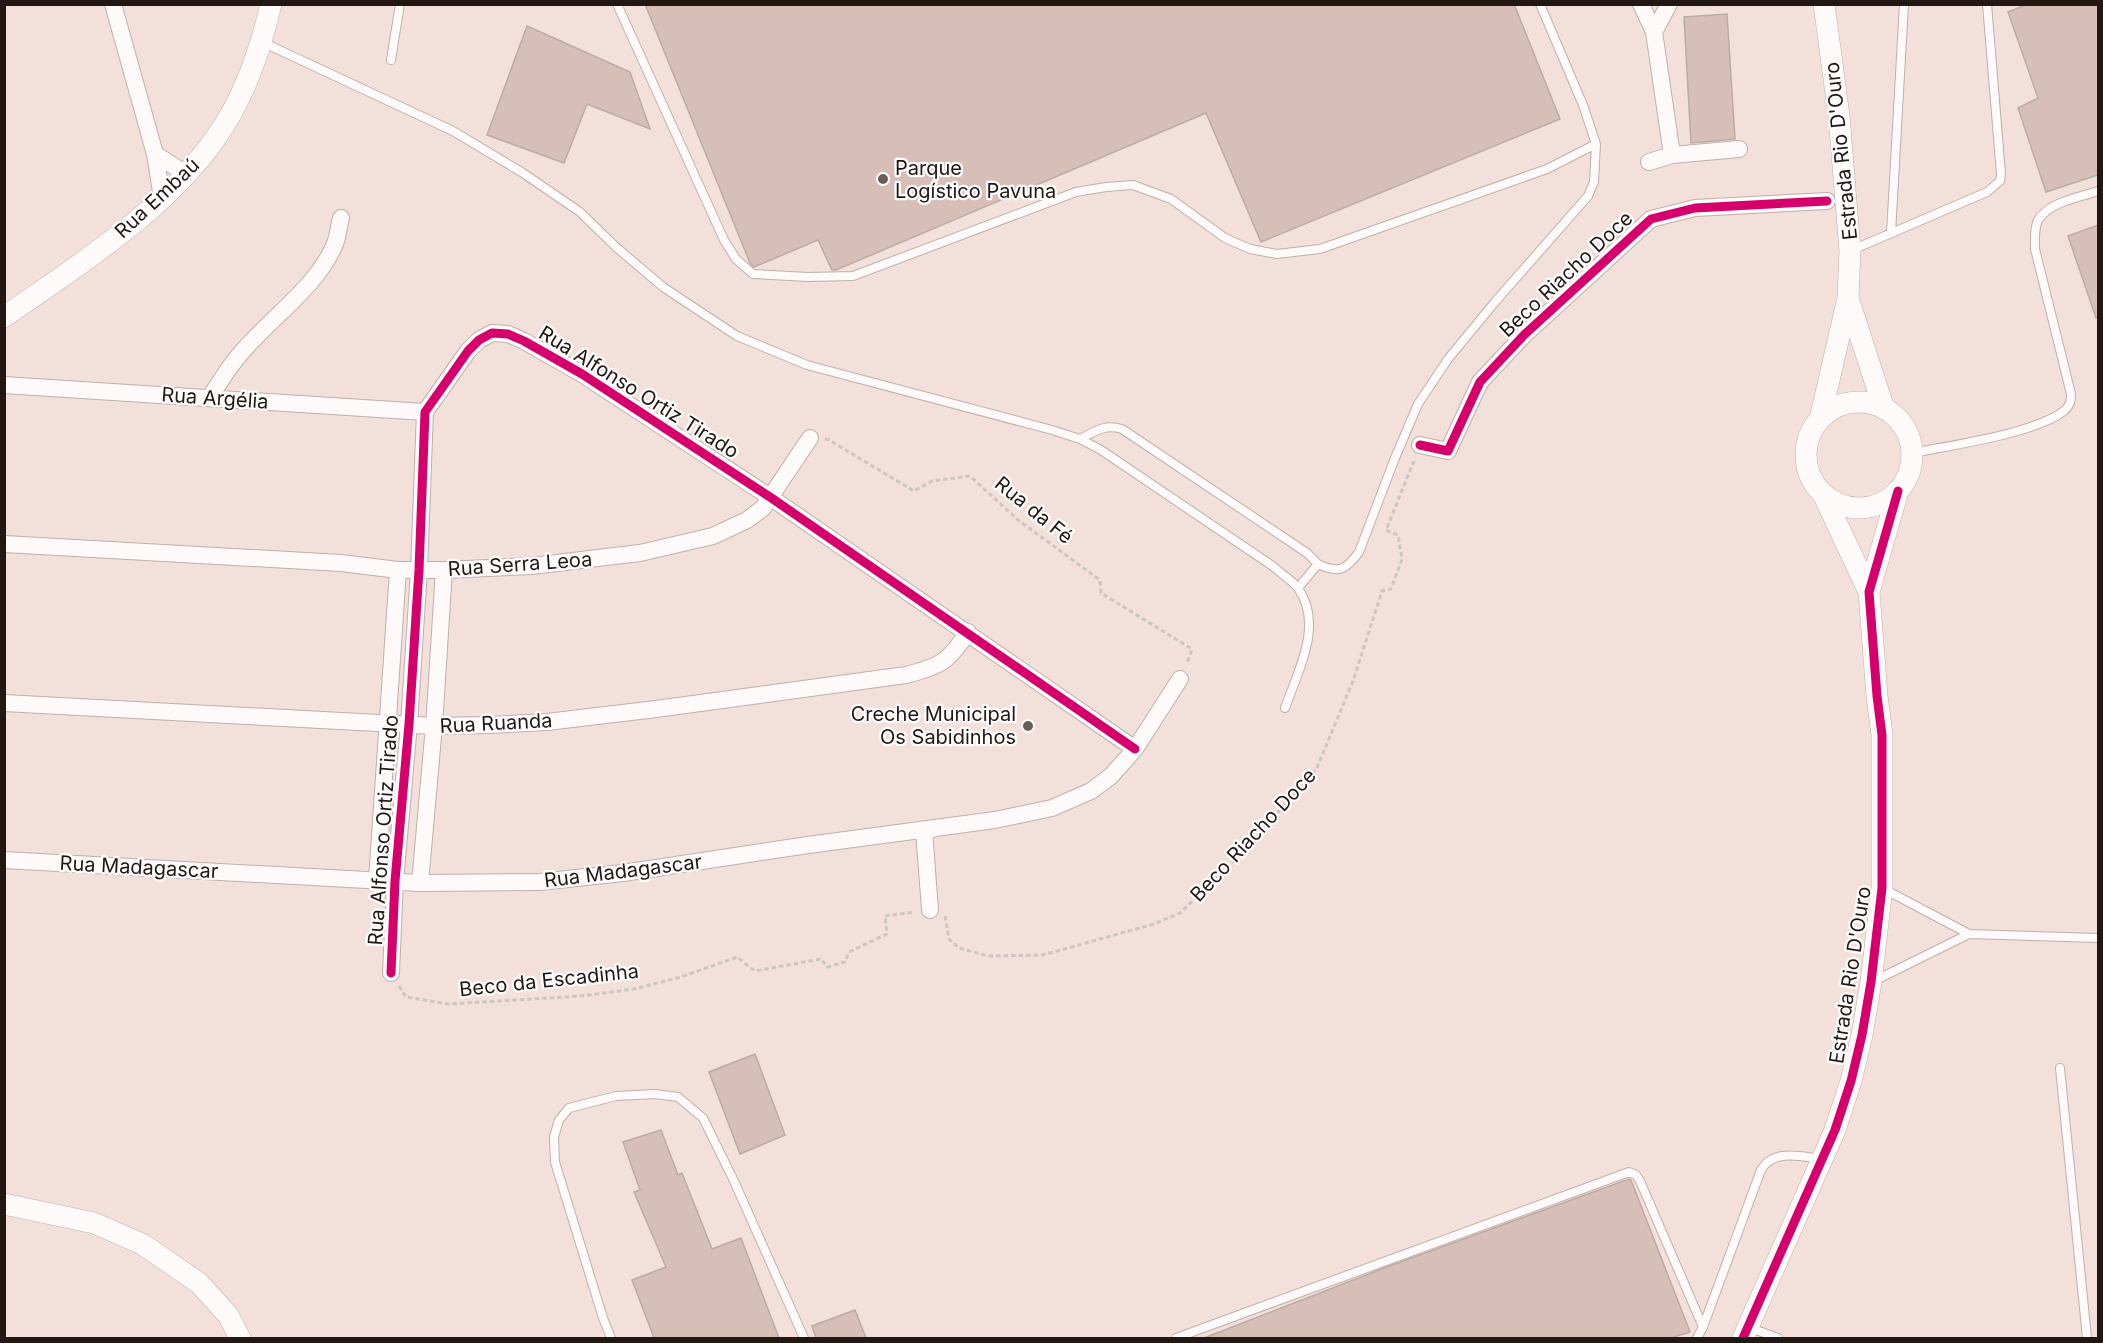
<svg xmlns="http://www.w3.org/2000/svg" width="2103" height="1343" font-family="Inter,sans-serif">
  <rect width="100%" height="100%" fill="#f4e0da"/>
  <path fill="#d7bfb8" stroke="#baaba6" stroke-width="1.5" d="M645 4H1514L1560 119 1261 242 1206 113 836 270H832L818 240 754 267 750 263Z
    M2028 4H2098V175L2046 192 2018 108 2038 98 2008 12Z
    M1727 14 1735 139 1691 143 1684 17Z
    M527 26 630 72 650 129 587 104 564 163 487 135Z
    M2098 225V317L2096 318 2068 236Z
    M755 1054 785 1135 740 1154 709 1072Z
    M661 1130 678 1175 682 1173 712 1249 741 1238 779 1338H654L632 1280 666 1267 634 1192 640 1190 623 1142Z
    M1629 1179 1631 1180 1690 1332 1671 1338H1204L1384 1268Z
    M855 1310 866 1338H816L812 1326Z"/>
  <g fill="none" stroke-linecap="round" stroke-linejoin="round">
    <defs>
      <path id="service" d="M617 4 724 240 736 259 753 274 808 277 853 276 1076 192 1106 187 1133 185 1171 199 1225 238 1250 249 1277 254 1320 249 1547 169 1596 144 1583 105 1540 4
        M262 42 453 131 523 173 580 212 616 247 663 287 737 336 807 365 1052 430 1080 439 1101 450 1274 567C1281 574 1292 580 1298 588 1324 625 1298 671 1285 708
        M391 60 400 4
        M1891 233 1904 4
        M1852 250 1987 192 2000 181 2001 174 1987 4
        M1080 439C1096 431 1104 424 1122 429L1307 553 1318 564 1298 588
        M1912 453C1952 445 2033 434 2064 411 2070 406 2071 401 2071 394L2035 249C2035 239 2034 229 2038 220 2049 202 2080 197 2098 191
        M1318 564C1339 574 1346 570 1359 552L1395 458 1418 404 1448 359 1495 302 1588 196 1594 182 1596 144
        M1882 888 1969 934 2098 938
        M1872 982 1969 934
        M2060 1068 2087 1338
        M1748 1327 1778 1338
        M611 1338 603 1318 555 1162 554 1137 559 1120 569 1108 616 1096 655 1094 678 1097 703 1118 734 1181 804 1338
        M1176 1338 1629 1172 1636 1175 1640 1181 1703 1327
        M1697 1338 1703 1327 1761 1170C1774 1148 1801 1157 1822 1159"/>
      <path id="minor" d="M113 4 155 154 162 198
        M1641 4 1654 32
        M1669 4 1654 32 1672 155
        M155 154 186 174
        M1649 162 1672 155 1739 149
        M4 385 425 412
        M210 397C223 377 236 356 254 339 282 309 321 281 336 241 338 234 339 226 341 218
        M1420 445 1448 451 1480 382 1524 335 1651 219 1695 208 1827 201
        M4 544 341 563 398 570H444L532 566 606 557 640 553 713 536 747 520 763 508 810 438
        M4 703 434 726 490 725 547 722 656 709 906 675C941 666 948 662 968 632
        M4 860 420 883 539 882 623 873 808 845 995 820 1052 808 1091 791 1111 776 1135 749 1180 679
        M377 880 398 570
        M420 883 434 726 444 570
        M930 910 924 830 933 829
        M391 973 395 881 409 724 419 570 425 412 468 351 479 340 492 333 508 334 524 341 582 374 770 497 1135 749"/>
      <path id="tertiary" d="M1848 298 1884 409
        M4 317C81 263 172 207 223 127 247 90 261 47 271 4
        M1806 455a53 53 0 1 1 106 0a53 53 0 1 1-106 0Z
        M1820 419 1848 298 1850 251 1839 116 1824 4
        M1823 494 1869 592
        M4 1204 94 1223 142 1244 199 1283 228 1315 240 1338
        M1743 1338 1835 1130 1851 1081 1862 1035 1871 982 1882 888V735L1877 696 1869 592 1898 491"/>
    </defs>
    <use href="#service" stroke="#bfb0ab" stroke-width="10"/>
    <use href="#minor" stroke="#bfb0ab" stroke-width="18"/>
    <use href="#tertiary" stroke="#bfb0ab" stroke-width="22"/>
    <path stroke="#cbc5c4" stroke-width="3" stroke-dasharray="4.5 3" stroke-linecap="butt" d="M825 439 829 440 914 491 932 481 970 476 1018 520 1100 580 1101 593 1192 649 1187 663
      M945 916 949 939 959 948 988 956 1043 955 1154 924 1180 913 1238 857 1316 770 1353 681 1382 591 1391 589 1402 559 1398 535 1386 530 1414 461
      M399 986 406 997 448 1004 581 996 634 989 681 977 737 957 755 971 821 959 827 967 845 962 849 952 887 934 885 916 915 912"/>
    <use href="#service" stroke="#fdfaf9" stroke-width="8"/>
    <use href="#minor" stroke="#fdfaf9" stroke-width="16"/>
    <use href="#tertiary" stroke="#fdfaf9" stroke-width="21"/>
    <defs>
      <path id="cycleway" d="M1420 445 1448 451 1480 382 1524 335 1651 219 1695 208 1827 201
        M391 973 395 881 409 724 419 570 425 412 468 351 479 340 492 333 508 334 524 341 582 374 770 497 1135 749
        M1743 1338 1835 1130 1851 1081 1862 1035 1871 982 1882 888V735L1877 696 1869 592 1898 491"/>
    </defs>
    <use href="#cycleway" stroke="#fff" stroke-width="13"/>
    <use href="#cycleway" stroke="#d6006c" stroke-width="9"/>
  </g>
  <g fill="#6c5d59" stroke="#fff" stroke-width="2">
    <circle cx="883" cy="179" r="6"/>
    <circle cx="1028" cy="726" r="6"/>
  </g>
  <g text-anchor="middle" stroke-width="4.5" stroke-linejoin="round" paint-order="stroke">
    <g font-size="20" fill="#231713" stroke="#fff">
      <text transform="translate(1841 151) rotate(-96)" y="7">Estrada Rio D'Ouro</text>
      <text transform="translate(157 198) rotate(-43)" y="7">Rua Embaú</text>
      <text transform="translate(1566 274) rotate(-43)" y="7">Beco Riacho Doce</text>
      <text transform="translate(639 392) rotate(32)" y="7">Rua Alfonso Ortiz Tirado</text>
      <text transform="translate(215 398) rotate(4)" y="7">Rua Argélia</text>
      <text transform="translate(1034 510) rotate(39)" y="7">Rua da Fé</text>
      <text transform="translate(520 564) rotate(-4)" y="7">Rua Serra Leoa</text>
      <text transform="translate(496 723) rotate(-3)" y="7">Rua Ruanda</text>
      <text transform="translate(383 830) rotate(-86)" y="7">Rua Alfonso Ortiz Tirado</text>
      <text transform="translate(1253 835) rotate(-47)" y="7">Beco Riacho Doce</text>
      <text transform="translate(139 867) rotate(3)" y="7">Rua Madagascar</text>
      <text transform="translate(623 871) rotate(-7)" y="7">Rua Madagascar</text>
      <text transform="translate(1850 975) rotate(-81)" y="7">Estrada Rio D'Ouro</text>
      <text transform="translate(549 980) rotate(-6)" y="7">Beco da Escadinha</text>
    </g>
    <g font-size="20" fill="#231713" stroke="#fff" text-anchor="start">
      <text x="895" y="175">Parque<tspan x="895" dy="23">Logístico Pavuna</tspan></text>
      <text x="1016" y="721" text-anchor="end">Creche Municipal<tspan x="1016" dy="23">Os Sabidinhos</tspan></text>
    </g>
  </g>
  <rect width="2103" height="1343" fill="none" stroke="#231713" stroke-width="12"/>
</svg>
